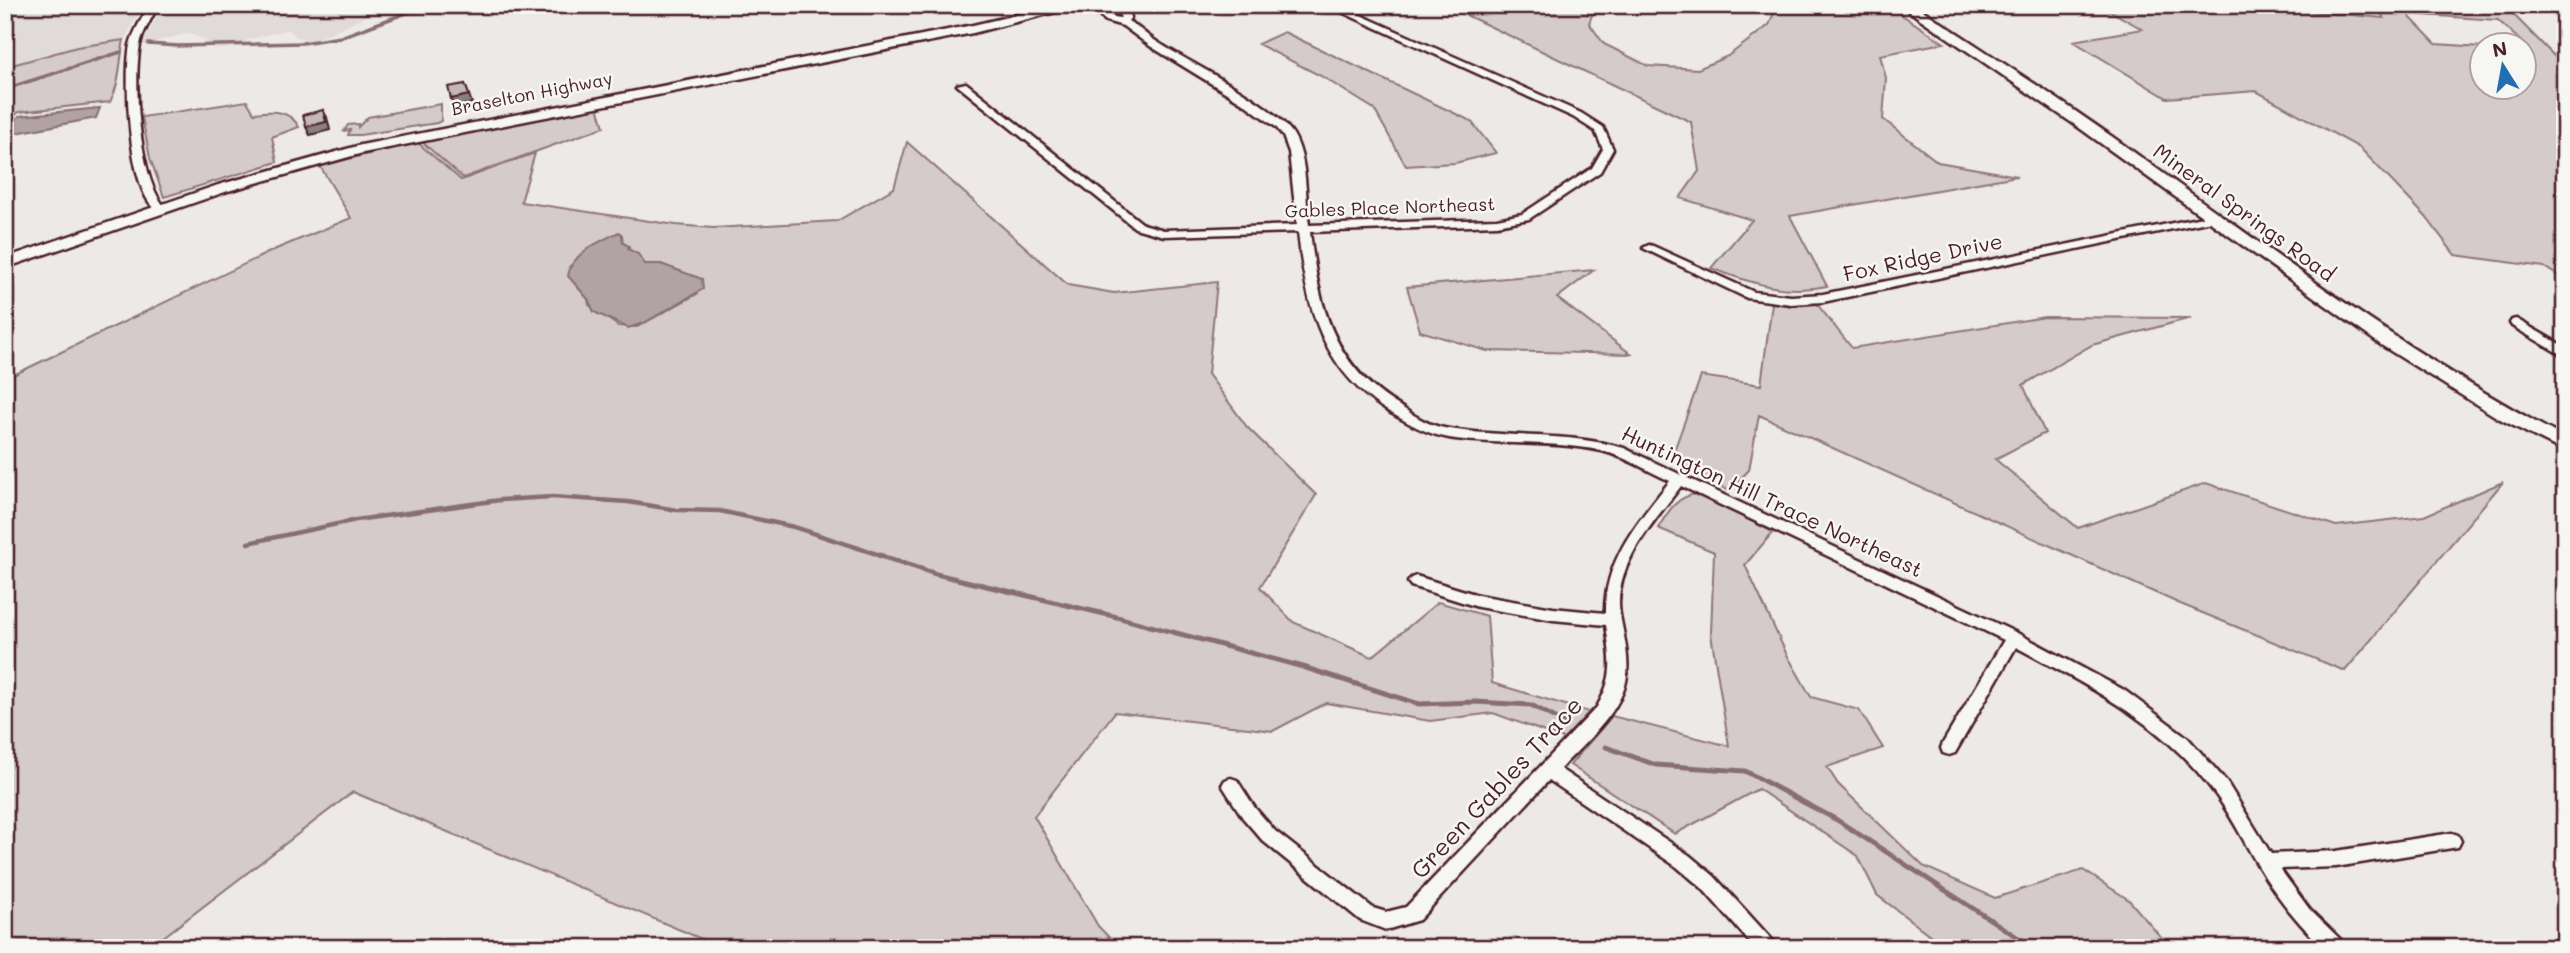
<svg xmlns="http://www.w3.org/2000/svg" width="2570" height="953" font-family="Mali,sans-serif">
  <rect width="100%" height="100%" fill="#ece9e6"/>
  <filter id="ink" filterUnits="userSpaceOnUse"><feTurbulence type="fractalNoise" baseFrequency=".0143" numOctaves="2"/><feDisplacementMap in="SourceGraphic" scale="14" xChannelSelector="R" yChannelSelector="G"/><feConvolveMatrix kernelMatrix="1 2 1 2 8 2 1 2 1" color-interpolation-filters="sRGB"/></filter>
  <g filter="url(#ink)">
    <path fill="#e0dad8" d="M5 5H143L124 40 77 47 5 67Z
      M163 5H389L313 41 297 37 288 29 247 40 240 45 225 49H214L205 40 189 33 142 45Z"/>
    <path fill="#d4cbca" stroke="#8f757a" stroke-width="2" fill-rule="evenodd" d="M1445 5H1596L1589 23 1604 44 1648 66 1698 69 1728 56 1769 25 1777 5H1887L1944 43 1880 55 1886 78 1883 119 1938 162 2017 176 1790 216 1827 286C1785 295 1750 283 1711 268L1752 220 1680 198 1699 171 1691 122Z
      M2100 5H2246L2384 18 2375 5H2504L2565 67V280L2544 267 2455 255 2426 217 2360 148 2256 91 2167 98 2073 41 2142 29ZM2407 14 2498 20 2528 48 2525 49 2524 88H2482V47L2436 44Z
      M1284 32 1471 121 1496 153 1455 163 1406 166 1374 109 1321 76 1258 44Z
      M124 40C119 62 121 82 110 102L19 112 5 123V67L77 47Z
      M247 101 254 113C272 111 289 109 299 127L272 137 277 162 164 197 150 158 142 117Z
      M441 104V121L437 123 360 135H348L350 130 344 131 348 125 358 124V127L368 117Z
      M598 107 604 127 463 178 421 141Z
      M417 142 461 180 535 153 521 202 676 225 713 228 837 221 894 188 907 142 1068 285 1114 293 1217 282 1208 374 1247 427 1316 495 1260 587 1293 622 1372 657 1438 602 1487 616 1492 683 1589 712 1564 739 1493 713 1430 721 1326 703 1273 731 1115 712 1034 816 1098 926 1119 948H723L353 792 149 948H5V379L276 249 351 218 320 166ZM588 249H628L645 264H661L675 270 697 294 637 327 618 326 589 305 588 299 575 284 569 267Z
      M1594 270 1557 298 1631 354 1487 351 1420 331 1407 287Z
      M1772 303 1794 306 1817 304 1852 348 2045 317 2191 318 2092 345 2023 385 2045 433 1995 459 2078 528 2206 483 2336 526 2424 516 2503 482 2345 671 2178 603 1759 415 1749 470 1729 491 1671 459 1701 376 1761 385Z
      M1698 494 1773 532 1745 565 1786 653 1811 697 1859 710 1883 748 1827 767 1838 784 1923 866 1995 898 2083 870 2129 900 2170 948H1947L1877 895 1858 856 1758 789 1675 834 1570 765 1612 716 1729 746 1711 634 1714 552 1658 528C1668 512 1677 495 1698 494Z"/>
    <path fill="#b1a2a3" stroke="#886e73" stroke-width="2" d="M100 108 96 118 5 135 19 116Z
      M619 232 622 235 623 243 629 246 628 249 638 254 645 264H661L702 279 703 289 644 323 628 328 594 312 588 299 568 276C571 253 601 241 619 232Z"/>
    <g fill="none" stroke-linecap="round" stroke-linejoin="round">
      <path stroke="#886e73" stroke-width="3.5" d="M148 44 178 46 303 43 341 37 428 5
        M5 89 121 52"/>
      <path stroke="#886e73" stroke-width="4.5" d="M248 543 356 520 500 500 552 497 628 502 677 510 720 511 794 527 883 556"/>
      <path stroke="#886e73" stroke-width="5" d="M878 555 936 574 1113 616 1303 667 1419 704 1475 702 1531 705 1567 724
        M1606 747 1656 765 1745 771 1837 820 2034 948"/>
      <defs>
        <path id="street" d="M149 5H158C153 17 142 32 140 45 133 81 139 182 166 208L160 211C128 201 124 75 130 45 133 32 143 17 149 5Z
          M1087 5C1107 5 1105 17 1121 18L1115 5H1124L1131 17 1128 21C1139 27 1148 37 1159 43 1193 65 1272 102 1293 134 1308 159 1305 197 1309 225L1497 219 1522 214 1592 168 1603 149 1595 131 1573 117 1326 5H1338L1581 113 1603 127 1613 149 1600 172 1529 219 1497 225 1310 232C1319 306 1332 366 1401 407 1415 416 1428 425 1444 428 1504 439 1565 431 1624 448L2019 634 2124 690 2187 737 2226 781 2271 854 2336 851 2452 833 2458 835 2461 841 2458 847 2336 867 2280 869 2310 910 2343 942 2345 948H2323C2297 922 2275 895 2257 864 2243 840 2230 813 2213 791 2163 723 2088 686 2016 647L1955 753 1949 755 1943 753 1941 748 1943 743 2004 640 1681 486C1654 522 1612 566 1620 615 1624 637 1632 666 1624 689 1612 721 1582 745 1560 769L1689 855 1714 876 1774 942 1776 948H1755L1702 888 1677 867 1549 780 1419 920 1386 930 1360 920 1263 841 1243 818 1222 785 1225 780 1231 778 1237 780 1255 808 1275 831 1373 908 1386 912 1406 907 1597 707C1615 675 1611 661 1606 625L1553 620 1478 607 1411 586 1408 582 1411 578 1416 576 1478 595 1553 608 1605 613C1604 560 1639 520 1670 481 1648 471 1626 457 1602 451 1552 440 1499 446 1449 438 1427 434 1410 424 1391 413 1322 371 1306 307 1298 232L1164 236 1135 228 957 85 966 83 1143 224 1164 230 1297 225 1289 152 1283 136 1276 127 1243 103 1150 46 1123 26 1106 21Z
          M2212 215 2218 218 2216 220 1823 302 1791 304 1747 298 1643 248 1649 245 1653 246 1754 292 1791 296 1823 294Z
          M2516 319 2565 347V357L2512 326 2510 323 2512 320Z"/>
        <path id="secondary" d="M1059 5H1083L973 33 363 153 228 191 5 268V258L218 185 361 145 973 25Z
          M1900 5H1915C1981 49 2049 92 2114 138 2261 243 2404 353 2565 438V452L2498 418 2381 345 2078 127Z"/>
      </defs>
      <use href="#street" stroke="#4a1f2b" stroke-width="5"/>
      <use href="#secondary" stroke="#4a1f2b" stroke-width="5"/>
      <use href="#street" fill="#f6f6f2" fill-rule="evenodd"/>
      <use href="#secondary" fill="#f6f6f2" fill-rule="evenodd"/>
    </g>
    <path fill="#898080" stroke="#4a1f2b" stroke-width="2" d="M465 84 472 103 455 107 451 99Z
      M323 110 327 117 330 130 310 135 306 127Z"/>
    <path fill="#c4b7b7" stroke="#4a1f2b" stroke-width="2" d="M465 84 469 95 451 99 448 87Z
      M323 110 326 122 306 127 303 115Z"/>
  </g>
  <g text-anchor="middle" stroke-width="5" stroke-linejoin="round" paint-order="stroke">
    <g font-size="18" fill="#4a1f2b" stroke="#f6f6f2">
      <text transform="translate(532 94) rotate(-11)" y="6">Braselton Highway</text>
      <text transform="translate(1390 208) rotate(-2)" y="6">Gables Place Northeast</text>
    </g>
    <g font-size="21" fill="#4a1f2b" stroke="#f6f6f2">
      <text transform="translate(2244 213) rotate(36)" y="7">Mineral Springs Road</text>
      <text transform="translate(1923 258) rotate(-12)" y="7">Fox Ridge Drive</text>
      <text transform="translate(1772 502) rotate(25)" y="7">Huntington Hill Trace Northeast</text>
    </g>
    <g font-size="24" fill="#4a1f2b" stroke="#f6f6f2">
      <text transform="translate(1497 788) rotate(-47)" y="8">Green Gables Trace</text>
    </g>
  </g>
  <rect width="2570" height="953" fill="none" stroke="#f6f6f2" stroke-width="28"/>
  <rect x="14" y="14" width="2542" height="925" fill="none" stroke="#4a1f2b" stroke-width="2.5" filter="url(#ink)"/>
  <g transform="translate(2503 66) rotate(349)"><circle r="33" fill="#f6f6f2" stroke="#b1a0a2" stroke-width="2"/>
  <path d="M0-5L12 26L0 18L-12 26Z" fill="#1f6fb2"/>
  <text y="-10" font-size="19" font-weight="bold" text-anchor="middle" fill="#4a1f2b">N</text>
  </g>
</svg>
